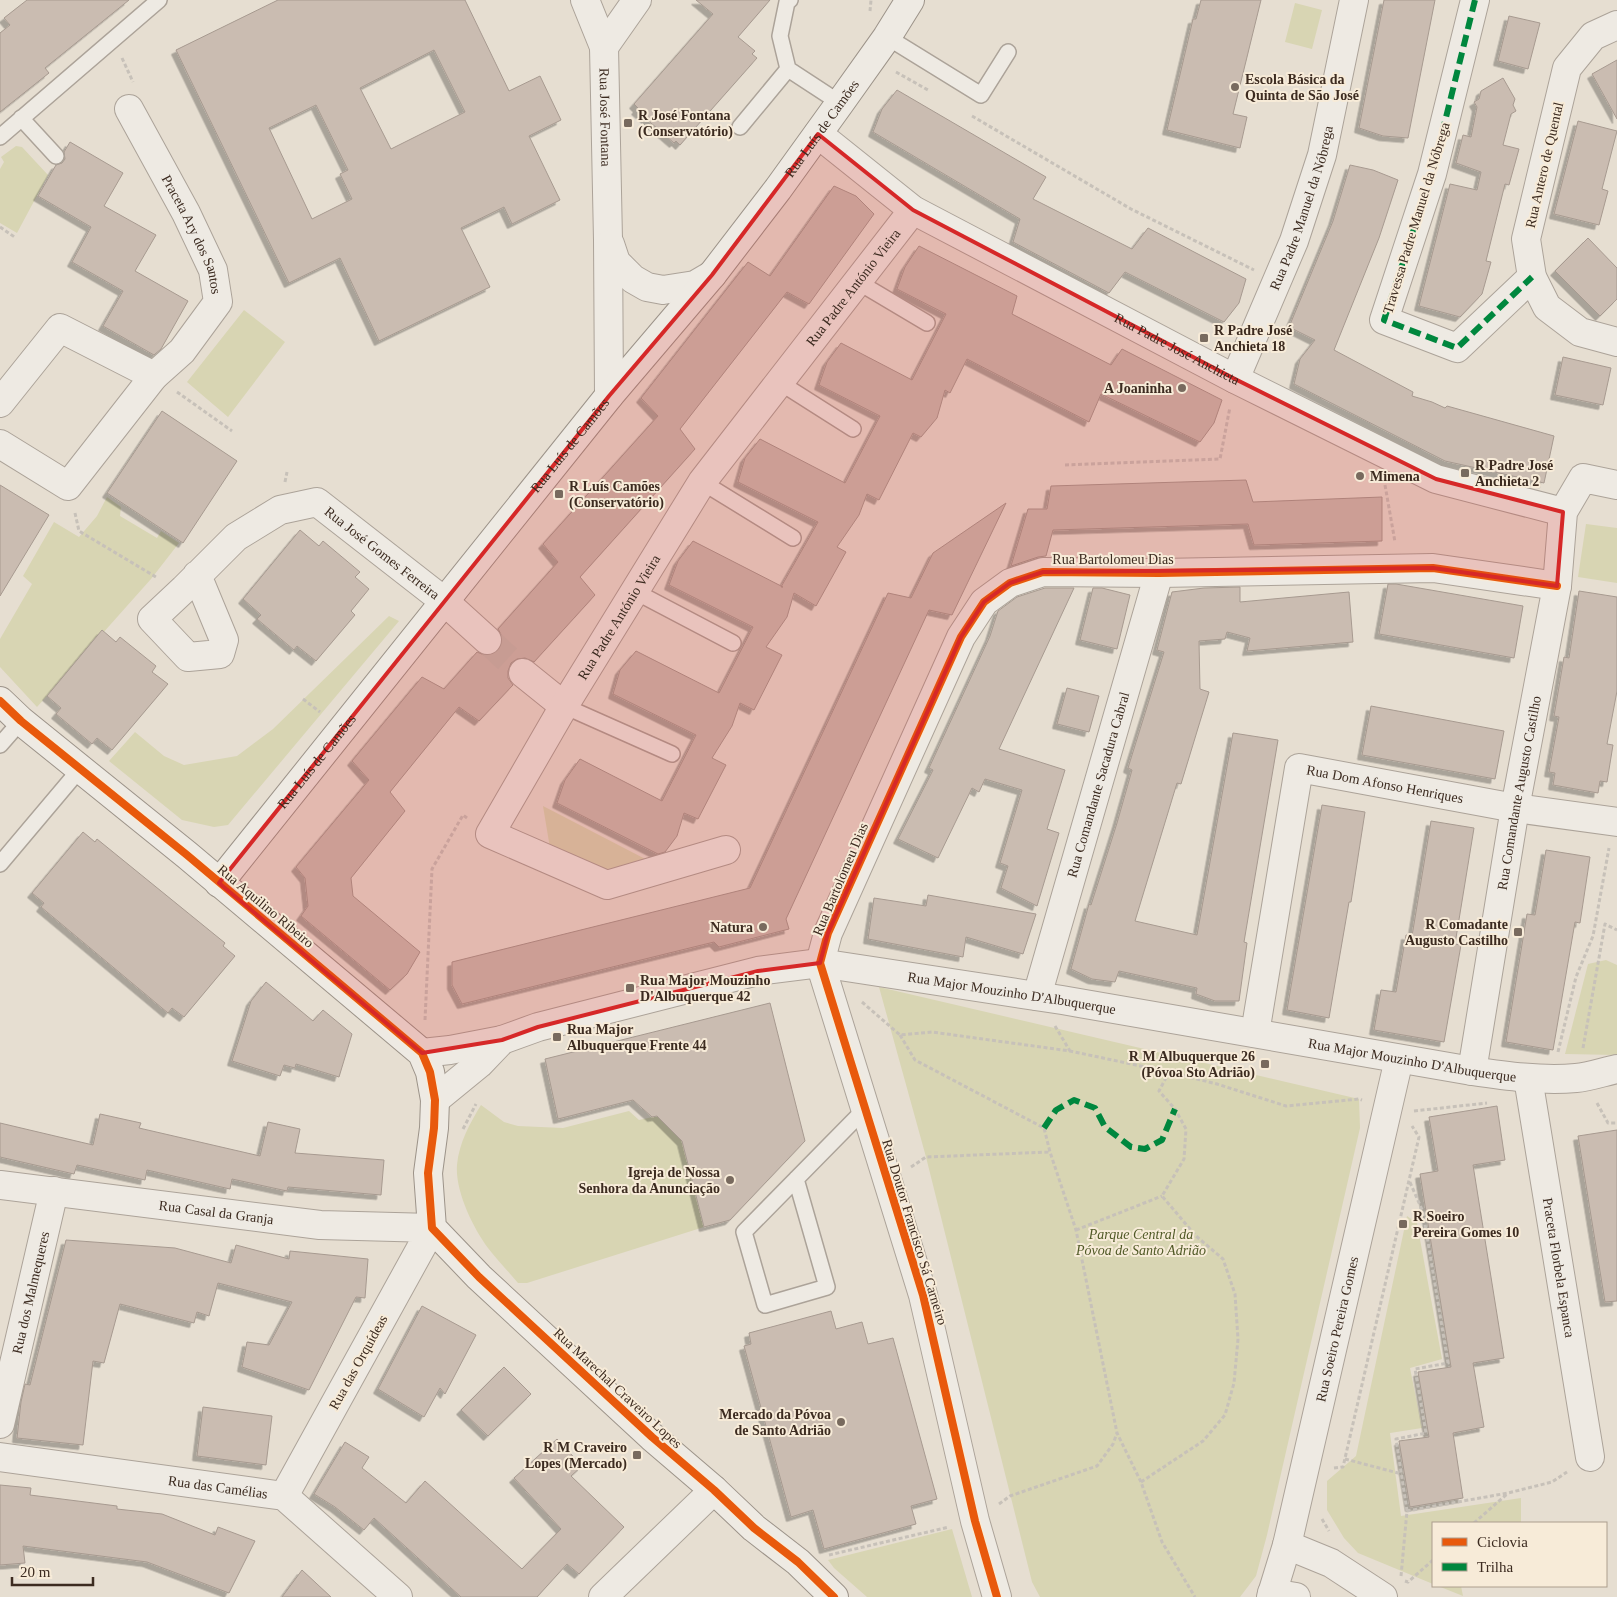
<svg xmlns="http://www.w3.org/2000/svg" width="1617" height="1597" font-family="Georgia,serif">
  <defs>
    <filter id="shadow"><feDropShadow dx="-4.5" dy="4.5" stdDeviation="0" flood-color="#0004"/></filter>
  </defs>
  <rect width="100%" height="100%" fill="#e6ded1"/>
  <path fill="#d8d5b3" d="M1295 3 1322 10 1312 49 1285 42Z
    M16 146 22 147 48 175 17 233 0 223V169L4 162 1 157Z
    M244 310 285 342 228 417 187 382Z
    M107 497 121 507 120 516 157 538 161 531 179 543 151 579 37 707 0 667V639L32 584 23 576 54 522 79 537 97 516Z
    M1586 524 1617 528V583L1578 577Z
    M389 616 399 621 228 825 214 827 182 820 109 761 135 732 164 756 184 765 237 756 273 729Z
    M543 806 653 863 591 871 550 848Z
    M1606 960 1617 965V1055L1565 1054 1588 964Z
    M879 987 1359 1099 1360 1128 1267 1535 1256 1576 1240 1597H1040L1032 1582 926 1157Z
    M481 1105 504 1122 518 1126 563 1128 629 1111 639 1120 657 1116 682 1141 704 1227 527 1283H518C508 1271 497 1260 488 1248 473 1228 455 1191 457 1165 459 1143 470 1123 481 1105Z
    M1407 1216 1417 1223 1442 1359 1410 1368 1422 1428 1390 1433 1401 1516 1521 1498V1523H1433V1584L1358 1553 1344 1538 1327 1510V1481L1356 1456Z
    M952 1529 972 1597H867L834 1568 828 1560Z
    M1438 1586H1461L1463 1596Z"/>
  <path fill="#cabcb1" stroke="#a79a90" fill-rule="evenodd" filter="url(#shadow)" d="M27 0H129L45 68 49 73 0 112V33L10 25 4 18Z
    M278 0H465L509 91 540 76 561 120 529 136 560 200 512 224 504 207 461 228 490 287 379 341 340 258 289 283 176 50ZM434 50 465 112 391 149 360 88ZM316 105 348 170 340 174 352 199 312 219 269 128Z
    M696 0H770L738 37 755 51 752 54 757 58 680 145 676 141 674 143 636 110 638 108 634 104 713 14Z
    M1201 0H1261L1233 114 1247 117 1240 148 1167 130 1193 19H1196Z
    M1384 0H1435L1408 138 1383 136 1359 128Z
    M1509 16 1540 23 1528 69 1498 61Z
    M1617 60V119L1592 74Z
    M1503 78 1515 99 1513 105 1516 111 1511 114 1503 145 1519 149 1509 185 1505 184 1486 261 1491 262 1482 294 1460 317 1419 306 1450 184 1477 190 1481 172 1456 163 1463 135 1471 137 1477 107 1474 102 1479 99 1481 91Z
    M897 90 1046 177 1033 199 1132 249 1148 228 1246 279 1239 303 1224 322 1125 272 1109 293 1013 242 1020 219 873 132 882 109Z
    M1578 121 1617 131 1602 189 1608 191 1599 225 1554 214Z
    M70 142 123 173 104 206 156 235 135 271 188 301 161 349 154 355 103 326 123 291 72 262 91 227 38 196 56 165 62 163 65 159 64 152Z
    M1350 165 1373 170 1398 180 1379 238 1334 350 1413 392 1412 396 1432 402 1445 408 1447 406 1554 436 1544 483 1445 461 1294 384 1300 359 1315 340 1289 327 1333 221Z
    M834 186 856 196 874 214 809 304 787 292 680 429 695 449 580 577 595 595 534 662 525 658 517 659 511 663 508 671V678L513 685 479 721 459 707 390 792 405 811 351 878 353 896 420 952 407 974 390 990 301 916 308 906 305 878 296 867 369 780 352 761 422 677 444 689 477 652 484 655H491L499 650 502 643V636L498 629 558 562 543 544 658 416 641 398 748 262 770 276Z
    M1588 238 1617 268V299L1600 316 1555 271Z
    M919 246 1017 296 1012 314 1111 365 1122 349 1222 400 1214 423 1200 442 1101 394 1089 422 967 359 950 393 945 390 937 418 921 437 913 433 879 500 867 494 859 515 837 547 846 552 816 606 794 593 787 617 766 647 782 655 754 710 740 703 732 726 712 758 726 765 698 819 684 813 677 836 665 852 658 854 557 803 565 780 580 759 662 801 696 735 613 694 620 670 636 651 719 693 753 627 669 585 678 561 693 541 783 587H781L818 522 738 482 745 458 760 439 845 483 880 416 819 385 827 362 841 343 912 380 946 314 897 289 905 267Z
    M1563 357 1611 368 1603 405 1555 395Z
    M162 411 237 461 183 543 107 493Z
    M1246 480 1253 502 1382 497V541L1254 545 1248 524 1053 530 1046 556 1038 557 1011 566 1028 509H1047L1051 486Z
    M0 485 49 515 0 596Z
    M1006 503 952 615 929 610 786 919 789 929 719 947 714 942 462 1004 452 985V962L750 888 888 593 911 598 933 553Z
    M300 530 319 546 323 541 360 572 355 577 369 589 351 611 355 615 316 661 297 646 294 650 257 619 261 615 243 599Z
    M1388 584H1396L1523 606 1514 658 1379 634Z
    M1240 587V602L1349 592 1353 642 1247 651 1250 638 1227 632 1225 639 1199 641 1200 689 1209 692 1181 784 1177 783 1135 921 1197 935 1233 733 1278 740 1244 942 1247 943 1239 1001H1215L1196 994 1197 988 1119 971 1115 982 1092 979 1071 969 1089 904 1091 905 1117 823 1132 770 1128 768 1164 652 1157 650 1172 592 1204 588Z
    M1045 588H1074L999 749 1065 770 1047 829 1059 833 1037 906 1001 888 1008 866 1000 863 1022 790 985 779 979 792 972 788 938 858 898 839 933 770 929 768 990 636 998 611 1017 597Z
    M1093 588H1102L1130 595 1117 649 1080 640Z
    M1579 591 1617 597V691L1607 744 1613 745 1607 782 1600 781 1598 793 1553 785 1555 773 1549 772 1559 717 1554 716 1564 657 1569 658Z
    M102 630 116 642 120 637 156 666 152 672 168 684 112 750 97 738 92 744 56 714 61 708 47 696Z
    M1067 688 1099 696 1089 732 1057 724Z
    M1371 706 1504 731 1495 779 1362 755Z
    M1322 805 1365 812 1351 902H1349L1329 1018 1287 1010Z
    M1431 821 1474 828 1455 944 1461 945 1444 1042 1374 1030 1381 990 1396 992 1406 935 1412 936Z
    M83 832 95 842 97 839 225 943 223 946 235 956 184 1017 172 1008 168 1013 41 907 44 903 32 893Z
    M1546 850 1590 857 1580 923 1575 922 1553 1050 1506 1042 1527 914 1535 915Z
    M928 895 1036 914 1023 954 966 937 963 957 868 939 874 898 926 906Z
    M266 982 313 1021 323 1010 352 1034 339 1077 296 1064 295 1068 284 1065 280 1076 232 1061 251 1001Z
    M770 1003 805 1141 730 1220 704 1227 682 1141 657 1116 652 1117 633 1100 558 1119 545 1059Z
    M1497 1106 1505 1160 1473 1165 1504 1358 1473 1363 1484 1427 1453 1433 1463 1498 1410 1507 1399 1441 1429 1437 1418 1372 1451 1367 1420 1174 1438 1171 1429 1117Z
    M100 1114 141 1123 139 1128 260 1156 268 1122 300 1129 295 1153 384 1160 381 1195 288 1187 287 1191 232 1179 230 1189 147 1170 145 1180 77 1165 74 1174 0 1157V1123L93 1145Z
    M1617 1130V1301L1605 1302 1578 1136Z
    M66 1240 175 1248 231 1263 236 1245 289 1259 290 1251 368 1259 365 1298 356 1297 309 1390 242 1367 247 1342 269 1345 292 1302 218 1283 209 1316 197 1312 194 1323 120 1304 104 1363 93 1361 83 1445 17 1438 21 1402 25 1384 30 1385Z
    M422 1306 476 1335 445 1394 440 1388 424 1417 378 1389Z
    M831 1311 836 1329 862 1322 868 1344 893 1338 937 1499 911 1506 916 1524 824 1549 813 1510 791 1517 744 1346 751 1344 749 1333Z
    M504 1367 531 1394 488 1436 461 1410Z
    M203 1407 272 1416 266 1465 197 1456Z
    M557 1439 582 1466 571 1476 624 1527 579 1574 567 1564 537 1597H461L374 1518 364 1530 335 1507 314 1494 345 1442 369 1457 362 1468 406 1503 425 1481 522 1569 561 1529 514 1478Z
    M0 1485 31 1488 30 1495 117 1506V1509L162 1514 215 1535 218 1527 255 1541 229 1593 147 1562 23 1546 25 1563 0 1565Z
    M302 1570 331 1597H282Z"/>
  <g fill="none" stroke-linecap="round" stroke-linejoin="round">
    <path stroke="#c4baae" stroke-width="28" stroke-dasharray="28 14" stroke-linecap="butt" d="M487 640 523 673"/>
    <defs>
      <path id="lane" d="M887 37 981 95 1008 52
        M788 69 780 36 787 2 790 0
        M21 118 56 156
        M740 127 788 69 840 103
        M0 137 159 0
        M858 282 927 323
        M779 382 853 429
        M702 482 793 538
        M634 591 733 643
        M564 706 672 754
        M0 745 21 721
        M0 864 80 769
        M796 1179 827 1287 765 1305 744 1232 865 1109"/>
      <g id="street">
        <path id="s1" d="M585 0 604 47 608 240 609 396"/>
        <path d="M1475 0 1432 174 1384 320 1457 348 1532 277"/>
        <path d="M1617 25 1593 36 1567 68 1526 239 1532 277 1547 307 1580 332 1617 342"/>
        <path d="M604 47 637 0"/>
        <path id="s2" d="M129 109 186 213 213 270 218 302 182 351 154 376"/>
        <path id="s3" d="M818 134 913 210 1235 379 1436 479 1563 512"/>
        <path d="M610 244 616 262 633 279 647 287 663 290 695 285 712 275"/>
        <path id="s4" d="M1235 379 1294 241 1322 155 1354 0"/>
        <path d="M0 403 60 328 154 376 68 486 0 444"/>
        <path id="s5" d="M197 575 224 640 220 654 188 657 152 619 184 589 236 537 280 510 317 502 444 601 487 640"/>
        <path d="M523 673 564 706"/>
        <path id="s6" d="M726 850 607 885 490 834 564 706 702 482 913 210"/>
        <path id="s7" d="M1037 996 1159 573"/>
        <path id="s8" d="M1255 1033 1299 768 1515 808 1617 822"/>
        <path d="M422 1053 450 1050 502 1040"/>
        <path id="s9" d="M1472 1071 1515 808 1557 586 1563 512 1583 478 1617 485"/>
        <path id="s10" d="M1528 1078 1590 1457"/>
        <path id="s11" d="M435 1100 479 1064 502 1040 538 1027 758 971 820 963 1062 1000 1472 1071C1506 1076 1541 1081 1576 1078 1589 1077 1603 1072 1617 1069"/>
        <path id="s12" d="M0 1185 320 1225 432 1228 284 1496"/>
        <path id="s13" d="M0 1424 54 1191"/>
        <path id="s14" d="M0 1457 284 1496 398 1597"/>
        <path d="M1287 1545 1331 1563 1383 1597"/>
        <path d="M1272 1593 1296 1597"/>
        <path d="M603 1597 714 1490"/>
        <path d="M997 1597 975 1521 923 1295 820 963 828 933 961 637 984 602 1010 583 1043 572 1159 573 1433 568 1557 586"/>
        <path id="s15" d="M1271 1597 1287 1545 1399 1059"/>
      </g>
      <g id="secondary">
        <path d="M0 701 21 721 187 855 422 1053 430 1072 435 1100 434 1128 428 1173 432 1228 479 1277 652 1437 714 1490 754 1528 798 1562 834 1597"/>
        <path id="s16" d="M219 883 609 396 712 275 778 189 840 103 887 37 910 0"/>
      </g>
    </defs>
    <use href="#lane" stroke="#aca399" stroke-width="18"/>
    <use href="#street" stroke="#aca399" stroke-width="30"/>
    <use href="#secondary" stroke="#9c9389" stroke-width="30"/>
    <path stroke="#c7c1b9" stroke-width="3" stroke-dasharray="4 2.5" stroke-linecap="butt" d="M870 11 871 0
      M122 58 133 82
      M896 72 928 90
      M972 116 1131 209 1254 270
      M0 227 16 238
      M177 392 232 431
      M1065 465 1220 459 1230 407
      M285 482 287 472
      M1385 485 1395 542
      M75 513 79 531 156 577
      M303 699 320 712
      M862 1002 900 1035 932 1032 1070 1051 1169 1072 1217 1084 1286 1106 1359 1099 1362 1100
      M425 1020 432 869 463 815 467 818
      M1055 1026 1070 1051
      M900 1035 915 1060 1044 1128 1050 1152 1076 1230 1117 1433 1141 1482 1162 1542 1195 1597
      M1583 1048 1605 924 1617 930
      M1558 1052 1576 977 1593 936 1609 848
      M1597 1103 1608 1123H1617
      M1414 1111 1487 1103
      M463 1129 476 1104
      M911 1167 926 1157 1050 1152
      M1076 1230 1162 1196
      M1345 1459 1402 1474
      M1334 1468 1343 1467 1419 1137 1412 1126
      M1141 1482 1203 1441 1225 1415 1234 1383 1238 1339 1235 1294 1223 1259 1196 1236 1162 1196 1184 1159 1186 1129 1175 1109 1159 1091 1169 1072
      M999 1504 1010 1496 1097 1466 1113 1444 1117 1433
      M1407 1511 1396 1439 1426 1433 1415 1369 1448 1363 1423 1212 1409 1180
      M1322 1519 1329 1531
      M1474 1523 1507 1494
      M829 1555 949 1527
      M1401 1576 1407 1511 1508 1493 1552 1482 1567 1472
      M1405 1581 1408 1582 1433 1560"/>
    <use href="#lane" stroke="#eeeae3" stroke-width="15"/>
    <use href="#street" stroke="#eeeae3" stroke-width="28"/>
    <use href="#secondary" stroke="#eeeae3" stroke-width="28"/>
    <path stroke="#00873e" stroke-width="6" stroke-dasharray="12 6" stroke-linecap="butt" d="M1475 0 1432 174 1384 320 1457 348 1532 277
      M1044 1128 1056 1110 1074 1100 1095 1108 1105 1127 1131 1147 1145 1149 1162 1140 1175 1109"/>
    <defs>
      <path id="cycleway" d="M0 701 21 721 187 855 422 1053 430 1072 435 1100 434 1128 428 1173 432 1228 479 1277 652 1437 714 1490 754 1528 798 1562 834 1597
        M997 1597 975 1521 923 1295 820 963 828 933 961 637 984 602 1010 583 1043 572 1159 573 1433 568 1557 586"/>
    </defs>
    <use href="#cycleway" stroke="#f7ebd8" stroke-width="11"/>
    <use href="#cycleway" stroke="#e8590c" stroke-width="8"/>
  </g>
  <path fill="#d62828" fill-opacity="0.2" stroke="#d62828" stroke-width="4" stroke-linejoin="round" d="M818 134 913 210 1235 379 1436 479 1563 512 1557 586 1433 568 1043 572 1010 583 984 602 961 637 828 933 820 963 758 971 538 1027 502 1040 422 1053 219 883 609 396 712 275Z"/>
  <g fill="#786a5e" stroke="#f7ebd8" stroke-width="2">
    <circle cx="1235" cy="87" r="5"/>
    <rect x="623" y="118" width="10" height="10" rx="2.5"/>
    <rect x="1199" y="333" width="10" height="10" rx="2.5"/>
    <circle cx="1182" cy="388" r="5"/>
    <rect x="1460" y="468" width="10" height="10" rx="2.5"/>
    <circle cx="1360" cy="476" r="5"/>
    <rect x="554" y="489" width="10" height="10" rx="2.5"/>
    <circle cx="763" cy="927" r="5"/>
    <rect x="1513" y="927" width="10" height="10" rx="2.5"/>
    <rect x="625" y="983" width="10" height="10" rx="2.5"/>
    <rect x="552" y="1032" width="10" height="10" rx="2.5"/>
    <rect x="1260" y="1059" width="10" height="10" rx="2.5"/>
    <circle cx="730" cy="1180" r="5"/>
    <rect x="1398" y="1219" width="10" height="10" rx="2.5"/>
    <circle cx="841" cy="1422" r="5"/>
    <rect x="632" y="1450" width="10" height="10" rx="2.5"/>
  </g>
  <g text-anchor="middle" stroke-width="4" stroke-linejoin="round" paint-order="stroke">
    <g font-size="14" font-weight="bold" fill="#3c2b20" stroke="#f7ebd8" text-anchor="start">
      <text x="1245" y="84">Escola Básica da<tspan x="1245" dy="16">Quinta de São José</tspan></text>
      <text x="638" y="120">R José Fontana<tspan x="638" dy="16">(Conservatório)</tspan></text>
      <text x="1214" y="335">R Padre José<tspan x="1214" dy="16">Anchieta 18</tspan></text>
      <text x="1172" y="393" text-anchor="end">A Joaninha</text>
      <text x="1475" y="470">R Padre José<tspan x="1475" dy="16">Anchieta 2</tspan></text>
      <text x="1370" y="481">Mimena</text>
      <text x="569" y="491">R Luís Camões<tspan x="569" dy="16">(Conservatório)</tspan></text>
      <text x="1508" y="929" text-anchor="end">R Comadante<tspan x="1508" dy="16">Augusto Castilho</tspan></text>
      <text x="753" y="932" text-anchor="end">Natura</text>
      <text x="640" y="985">Rua Major Mouzinho<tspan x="640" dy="16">D'Albuquerque 42</tspan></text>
      <text x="567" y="1034">Rua Major<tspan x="567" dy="16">Albuquerque Frente 44</tspan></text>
      <text x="1255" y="1061" text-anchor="end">R M Albuquerque 26<tspan x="1255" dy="16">(Póvoa Sto Adrião)</tspan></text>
      <text x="720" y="1177" text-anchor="end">Igreja de Nossa<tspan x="720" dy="16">Senhora da Anunciação</tspan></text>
      <text x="1413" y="1221">R Soeiro<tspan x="1413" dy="16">Pereira Gomes 10</tspan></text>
      <text x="831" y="1419" text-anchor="end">Mercado da Póvoa<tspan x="831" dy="16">de Santo Adrião</tspan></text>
      <text x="627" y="1452" text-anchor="end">R M Craveiro<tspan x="627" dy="16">Lopes (Mercado)</tspan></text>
    </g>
    <g font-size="14" fill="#3c2b20" stroke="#f7ebd8">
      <text dy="5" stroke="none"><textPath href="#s1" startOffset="121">Rua José Fontana</textPath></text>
      <text dy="5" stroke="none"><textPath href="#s16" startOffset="966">Rua Luís de Camões</textPath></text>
      <text transform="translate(1544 165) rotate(-77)" y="5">Rua Antero de Quental</text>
      <text dy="5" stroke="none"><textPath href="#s4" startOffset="184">Rua Padre Manuel da Nóbrega</textPath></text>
      <text transform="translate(1416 218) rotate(-73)" y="5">Travessa Padre Manuel da Nóbrega</text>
      <text dy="5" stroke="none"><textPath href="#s2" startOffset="141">Praceta Ary dos Santos</textPath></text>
      <text dy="5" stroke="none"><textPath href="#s6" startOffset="909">Rua Padre António Vieira</textPath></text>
      <text dy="5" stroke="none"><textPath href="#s3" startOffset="420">Rua Padre José Anchieta</textPath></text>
      <text dy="5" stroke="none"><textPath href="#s16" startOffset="561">Rua Luís de Camões</textPath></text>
      <text dy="5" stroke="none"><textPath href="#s5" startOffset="459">Rua José Gomes Ferreira</textPath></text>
      <text x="1113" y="564">Rua Bartolomeu Dias</text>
      <text dy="5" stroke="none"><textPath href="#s6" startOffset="504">Rua Padre António Vieira</textPath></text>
      <text dy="5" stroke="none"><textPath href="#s16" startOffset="156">Rua Luís de Camões</textPath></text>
      <text dy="5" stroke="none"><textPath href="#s7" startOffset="220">Rua Comandante Sacadura Cabral</textPath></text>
      <text dy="5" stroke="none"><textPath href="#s8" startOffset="356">Rua Dom Afonso Henriques</textPath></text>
      <text dy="5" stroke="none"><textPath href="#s9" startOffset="282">Rua Comandante Augusto Castilho</textPath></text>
      <text transform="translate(840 879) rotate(-67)" y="5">Rua Bartolomeu Dias</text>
      <text transform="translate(266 906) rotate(40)" y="5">Rua Aquilino Ribeiro</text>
      <text dy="5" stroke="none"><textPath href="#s11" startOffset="612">Rua Major Mouzinho D'Albuquerque</textPath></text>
      <text dy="5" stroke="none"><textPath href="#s11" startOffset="1018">Rua Major Mouzinho D'Albuquerque</textPath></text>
      <text dy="5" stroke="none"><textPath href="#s12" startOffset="218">Rua Casal da Granja</textPath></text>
      <text transform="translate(915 1232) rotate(73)" y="5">Rua Doutor Francisco Sá Carneiro</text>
      <text dy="5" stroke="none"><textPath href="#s10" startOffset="192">Praceta Florbela Espanca</textPath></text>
      <text dy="5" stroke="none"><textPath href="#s13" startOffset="135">Rua dos Malmequeres</textPath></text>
      <text dy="5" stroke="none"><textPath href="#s15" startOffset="276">Rua Soeiro Pereira Gomes</textPath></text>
      <text transform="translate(358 1362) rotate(-61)" y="5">Rua das Orquídeas</text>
      <text transform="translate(618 1388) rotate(43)" y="5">Rua Marechal Craveiro Lopes</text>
      <text dy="5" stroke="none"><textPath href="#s14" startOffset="220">Rua das Camélias</textPath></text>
    </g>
    <g font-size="14" font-style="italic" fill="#505926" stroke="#f7ebd8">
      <text x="1141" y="1239">Parque Central da<tspan x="1141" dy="16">Póvoa de Santo Adrião</tspan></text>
    </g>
  </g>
  <rect x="1432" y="1522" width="175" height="65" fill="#f7ebd8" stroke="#ac9e8e"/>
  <rect x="1442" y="1538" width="25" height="8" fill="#e8590c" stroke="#ac9e8e"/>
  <text x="1477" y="1547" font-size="15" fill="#3c2b20">Ciclovia</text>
  <rect x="1442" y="1563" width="25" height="8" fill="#00873e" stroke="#ac9e8e"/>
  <text x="1477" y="1572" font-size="15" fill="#3c2b20">Trilha</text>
  <path d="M12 1577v8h81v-8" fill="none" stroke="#3c2b20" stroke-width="2.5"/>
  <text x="20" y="1577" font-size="15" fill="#3c2b20" stroke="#f7ebd8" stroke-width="4" paint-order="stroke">20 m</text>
</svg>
